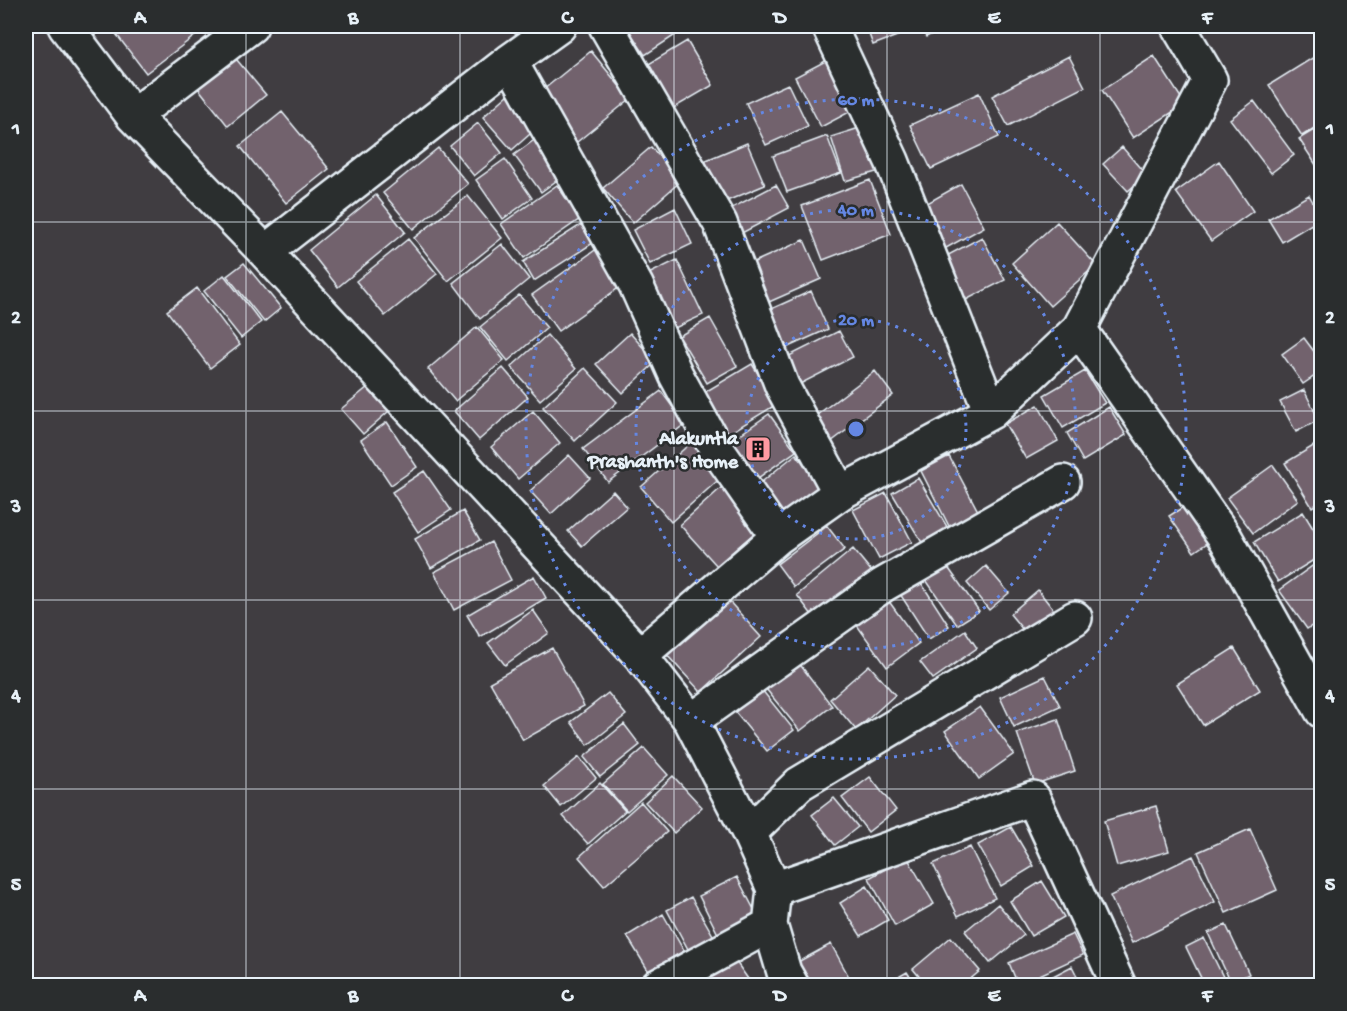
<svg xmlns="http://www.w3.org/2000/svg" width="1347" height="1011" font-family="'Gochi Hand',sans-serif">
  <rect width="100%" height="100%" fill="#403d41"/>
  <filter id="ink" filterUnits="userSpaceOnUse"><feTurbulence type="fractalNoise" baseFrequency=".0167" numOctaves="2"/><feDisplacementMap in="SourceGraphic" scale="12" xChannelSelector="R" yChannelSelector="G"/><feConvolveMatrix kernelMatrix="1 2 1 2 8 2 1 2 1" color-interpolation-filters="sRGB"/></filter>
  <g filter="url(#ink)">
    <path fill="#72626d" stroke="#e8f1f8" stroke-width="1.5" d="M110 26H201L204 29 146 73Z
      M626 26H676L680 32 645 55Z
      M866 26H911L913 30 873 45Z
      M920 26H948L926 37Z
      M687 41 713 85 672 109 647 65Z
      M591 51 630 99 577 142 538 94Z
      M1322 52V123L1302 136 1269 85Z
      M232 54 266 95 228 126 195 84Z
      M1069 56 1085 87 1008 126 992 96Z
      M1154 56 1185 104 1133 138 1102 90Z
      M833 57 859 107 821 127 795 77Z
      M788 84 808 126 766 145 746 103Z
      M979 93 999 137 931 169 910 125Z
      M509 94 538 127 512 150 483 117Z
      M1254 101 1294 155 1271 173 1230 119Z
      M282 112 329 169 286 203 240 146Z
      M478 123 502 153 474 176 450 146Z
      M869 125 883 170 845 181 831 137Z
      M1322 125V174L1299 139Z
      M541 135 568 172 541 192 514 155Z
      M827 136 841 173 787 192 773 156Z
      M747 143 765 185 722 203 704 161Z
      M651 147 681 181 633 223 603 188Z
      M1122 147 1146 175 1128 191 1103 164Z
      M438 148 468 184 413 229 383 193Z
      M505 159 532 198 503 219 476 180Z
      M1219 161 1253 211 1211 241 1176 192Z
      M870 180 891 234 823 260 802 206Z
      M961 184 984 227 939 252 915 210Z
      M557 185 580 219 524 258 501 224Z
      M776 185 789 208 738 235 726 211Z
      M376 195 405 232 338 287 309 250Z
      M1309 195 1322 218 1282 242 1268 219Z
      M468 196 502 238 448 281 414 238Z
      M675 208 692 244 650 264 633 230Z
      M1057 222 1096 265 1050 306 1012 263Z
      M582 224 593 243 534 281 523 262Z
      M982 237 1005 280 960 303 937 261Z
      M408 239 437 274 385 316 356 281Z
      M804 240 821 279 769 302 752 263Z
      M502 244 529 279 480 319 453 283Z
      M598 248 624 284 558 331 532 295Z
      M677 260 703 315 666 332 640 278Z
      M244 263 281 308 264 322 227 276Z
      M224 275 261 322 241 338 204 291Z
      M197 288 240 345 210 368 167 311Z
      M811 291 828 329 786 348 769 310Z
      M519 295 547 328 508 361 480 327Z
      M710 318 737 366 707 383 679 336Z
      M477 327 504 360 455 401 428 369Z
      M839 331 853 357 800 384 787 357Z
      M630 333 656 362 623 393 596 364Z
      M547 335 576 369 540 400 511 367Z
      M1304 338 1322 362V371L1303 384 1282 354Z
      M752 364 777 404 720 439 695 398Z
      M503 368 528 397 479 440 454 411Z
      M585 368 617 402 575 441 543 407Z
      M875 371 893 395 823 448 805 424Z
      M1085 371 1105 403 1063 428 1044 395Z
      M368 387 389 411 363 434 341 409Z
      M1304 390 1319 420 1296 432 1280 402Z
      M661 391 685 424 608 482 583 449Z
      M1038 405 1058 441 1026 459 1005 424Z
      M1109 407 1126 435 1083 461 1067 433Z
      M533 411 560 443 518 479 491 447Z
      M769 414 796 451 748 485 721 448Z
      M387 422 417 467 391 485 361 440Z
      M694 440 724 475 671 522 641 487Z
      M1315 445 1322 456V501L1312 507 1285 463Z
      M796 454 822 487 780 522 753 489Z
      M569 455 590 478 551 514 530 491Z
      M949 456 979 513 950 528 921 471Z
      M1273 465 1298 500 1253 533 1227 498Z
      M424 471 451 510 418 532 392 492Z
      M918 478 949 530 924 546 892 493Z
      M722 487 760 528 717 566 680 525Z
      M613 491 627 507 582 546 568 531Z
      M886 493 912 542 879 559 853 510Z
      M1191 502 1216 537 1194 552 1169 516Z
      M463 511 480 540 431 568 415 539Z
      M1303 512 1322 543V555L1278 582 1254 542Z
      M827 526 845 549 794 587 777 564Z
      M491 542 511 580 454 610 434 572Z
      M853 549 872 572 815 619 797 595Z
      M1322 559V619L1307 629 1279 590Z
      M947 566 979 611 957 625 926 580Z
      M986 566 1009 593 989 610 967 583Z
      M534 576 546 598 480 637 467 615Z
      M920 581 949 626 929 639 900 594Z
      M1038 590 1056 613 1028 636 1010 614Z
      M883 593 919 643 887 667 851 617Z
      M727 599 761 637 701 692 666 654Z
      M533 610 549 633 505 665 488 643Z
      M965 630 977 648 933 679 920 662Z
      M552 648 584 706 523 740 490 682Z
      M1234 648 1260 690 1203 725 1177 684Z
      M795 658 832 706 800 731 762 684Z
      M869 665 895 695 856 730 830 699Z
      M1045 676 1060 706 1014 727 1000 697Z
      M762 690 794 730 767 751 735 712Z
      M608 693 626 715 588 745 571 722Z
      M980 707 1014 754 979 779 945 731Z
      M1058 719 1075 771 1035 784 1017 733Z
      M624 724 640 745 600 777 584 757Z
      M644 748 668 775 627 811 603 784Z
      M579 757 596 778 561 807 544 786Z
      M673 776 702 807 674 833 645 802Z
      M870 777 896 810 868 832 842 798Z
      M600 783 625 811 588 844 563 816Z
      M834 798 858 827 835 845 812 815Z
      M641 802 667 832 604 886 579 857Z
      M1156 806 1169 851 1117 866 1104 821Z
      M1011 827 1034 866 1001 886 978 845Z
      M1250 829 1277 890 1226 913 1198 852Z
      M970 847 995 898 958 916 933 864Z
      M1193 856 1215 902 1132 943 1110 896Z
      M907 857 934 904 895 926 869 878Z
      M737 877 759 919 720 938 699 896Z
      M1042 881 1064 917 1031 936 1010 901Z
      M867 886 888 920 861 936 840 903Z
      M691 897 714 937 689 951 667 910Z
      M998 904 1024 935 990 963 965 931Z
      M663 914 684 951 649 972 627 936Z
      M1226 925 1249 974 1231 983 1208 933Z
      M1073 934 1083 955 1018 985 1009 963Z
      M951 937 980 971 962 986H927L913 969Z
      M1204 938 1227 985V986H1205L1186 947Z
      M831 944 854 986H806L794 964Z
      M734 959 753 986H704L702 982Z
      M1072 966 1082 986H1034Z
      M907 972 916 986H883Z"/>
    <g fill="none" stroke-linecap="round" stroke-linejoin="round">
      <defs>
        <path id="street" d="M65 26 133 116 265 252 640 655 691 721 749 833 774 889 770 925 784 972 792 986
          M606 26 720 223 782 386 840 493
          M829 26 892 161 991 412
          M510 61 636 285 676 375 716 448 778 537
          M133 116 251 26
          M265 252 510 61 559 26
          M1079 329 1226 539 1322 711
          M640 655 778 537 840 493 991 412 1079 329 1210 80 1178 26
          M691 721 883 585 1063 482
          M749 833 799 784 1075 618
          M774 889 1033 798 1119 986
          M658 986 770 925"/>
      </defs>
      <use href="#street" stroke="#e8f1f8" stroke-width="38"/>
      <use href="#street" stroke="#2a2d2e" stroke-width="33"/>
    </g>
  </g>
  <path fill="none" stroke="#e8f1f8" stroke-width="1.5" stroke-opacity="0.55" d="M246 26V986M460 26V986M674 26V986M887 26V986M1100 26V986M26 222H1322M26 411H1322M26 600H1322M26 789H1322"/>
  <g fill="none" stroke="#6487e3" stroke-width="3" stroke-dasharray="3 6">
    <circle cx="856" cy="429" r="110"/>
    <circle cx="856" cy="429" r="220"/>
    <circle cx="856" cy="429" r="330"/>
  </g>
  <defs>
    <symbol id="building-square" viewBox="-11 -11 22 22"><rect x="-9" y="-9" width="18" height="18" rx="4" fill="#ff9aa2" stroke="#2a2d2e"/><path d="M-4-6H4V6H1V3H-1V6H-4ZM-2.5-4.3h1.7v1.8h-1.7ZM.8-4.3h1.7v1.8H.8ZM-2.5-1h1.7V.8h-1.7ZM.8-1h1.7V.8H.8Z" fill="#111"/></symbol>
  </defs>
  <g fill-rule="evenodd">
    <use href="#building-square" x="743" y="434" width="30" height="30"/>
  </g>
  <g text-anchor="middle" stroke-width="5" stroke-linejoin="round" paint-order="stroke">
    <g font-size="20" font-weight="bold" fill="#e8f1f8" stroke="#2a2d2e" text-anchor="end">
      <text x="738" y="444">Alakuntla<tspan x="738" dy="23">Prashanth's Home</tspan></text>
    </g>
  </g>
  <circle cx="856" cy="429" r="9" fill="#6487e3" stroke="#2a2d2e" stroke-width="3"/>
  <g font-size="18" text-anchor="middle" font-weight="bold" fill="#6487e3" stroke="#2a2d2e" stroke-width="5" stroke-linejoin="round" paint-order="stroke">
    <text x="856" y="105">60 m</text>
    <text x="856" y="215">40 m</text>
    <text x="856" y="325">20 m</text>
  </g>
  <rect width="1347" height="1011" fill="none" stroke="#2a2d2e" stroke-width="66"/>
  <rect x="33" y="33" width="1281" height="945" fill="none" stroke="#e8f1f8" stroke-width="2"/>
  <g font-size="20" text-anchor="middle" font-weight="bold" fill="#e8f1f8">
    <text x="140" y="23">A</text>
    <text x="353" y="23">B</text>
    <text x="567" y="23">C</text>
    <text x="780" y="23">D</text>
    <text x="994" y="23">E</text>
    <text x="1207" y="23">F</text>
    <text x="16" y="134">1</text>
    <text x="1330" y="134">1</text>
    <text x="16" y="323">2</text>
    <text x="1330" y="323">2</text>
    <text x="16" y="512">3</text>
    <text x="1330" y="512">3</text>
    <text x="16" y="701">4</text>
    <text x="1330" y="701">4</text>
    <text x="16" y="890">5</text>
    <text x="1330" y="890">5</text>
    <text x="140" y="1001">A</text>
    <text x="353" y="1001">B</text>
    <text x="567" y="1001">C</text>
    <text x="780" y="1001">D</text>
    <text x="994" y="1001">E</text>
    <text x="1207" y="1001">F</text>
  </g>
</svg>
